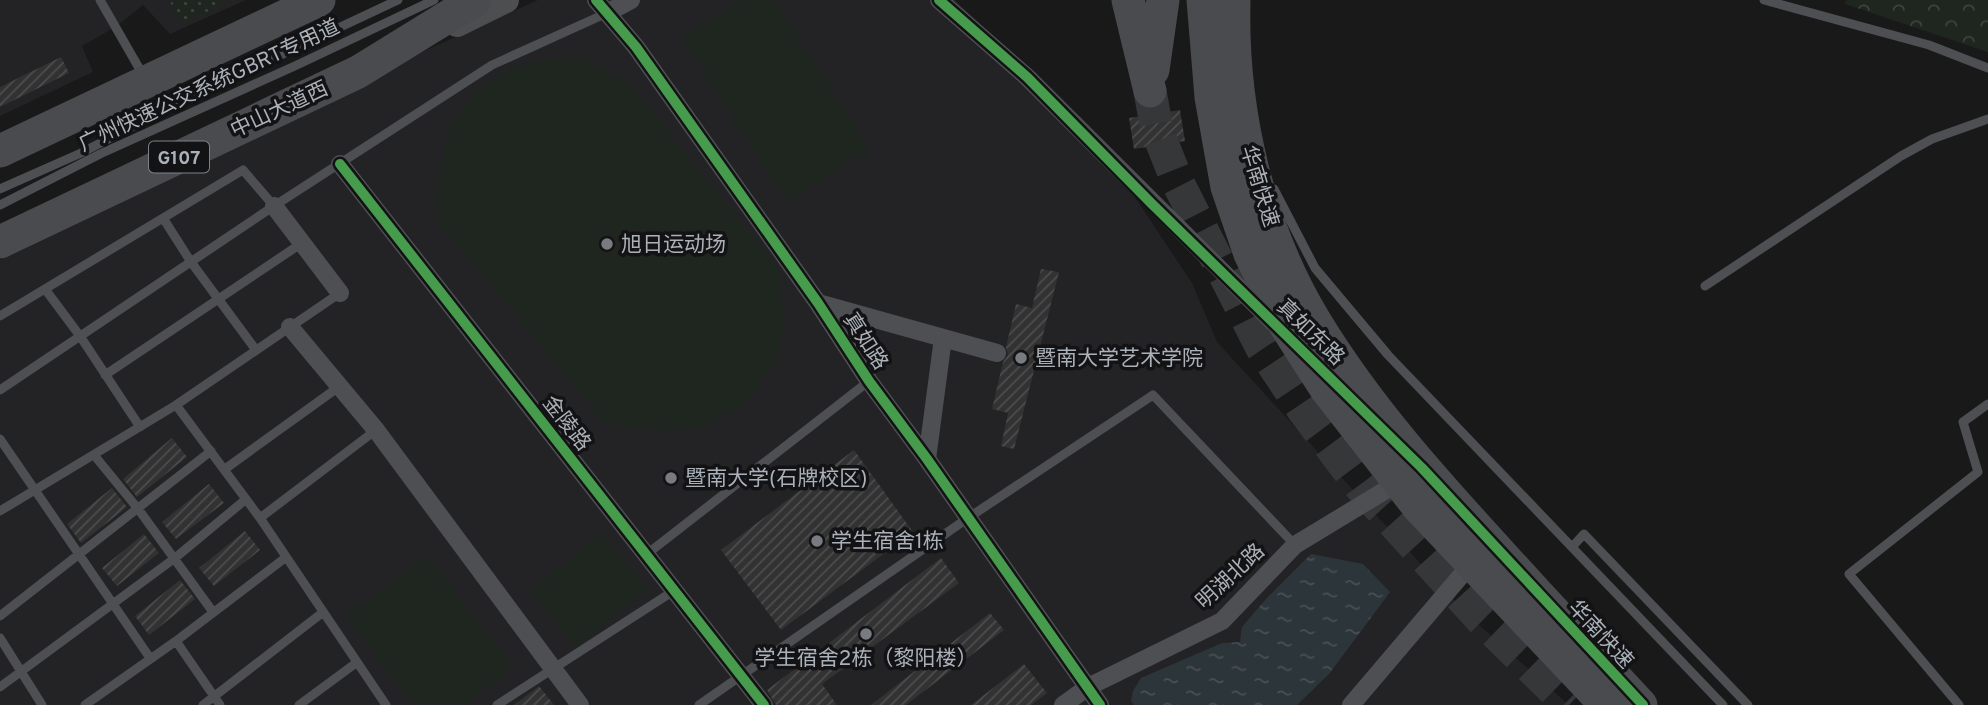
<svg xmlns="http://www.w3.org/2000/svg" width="1988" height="705" font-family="Overpass,'Noto Sans SC',sans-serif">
  <defs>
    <pattern id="grass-dots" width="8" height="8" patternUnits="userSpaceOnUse" patternTransform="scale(1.75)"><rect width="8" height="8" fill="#1f261f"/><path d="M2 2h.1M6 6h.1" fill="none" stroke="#3d433d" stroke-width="1.8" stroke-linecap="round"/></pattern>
    <pattern id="park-crowns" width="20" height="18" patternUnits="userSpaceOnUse" patternTransform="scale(1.75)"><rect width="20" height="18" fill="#1f261f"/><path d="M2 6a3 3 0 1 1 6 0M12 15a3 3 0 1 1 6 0" fill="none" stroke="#3d433d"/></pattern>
    <pattern id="water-ripples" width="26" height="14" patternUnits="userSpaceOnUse" patternTransform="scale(1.75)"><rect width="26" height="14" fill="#2c353a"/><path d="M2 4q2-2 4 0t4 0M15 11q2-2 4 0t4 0" fill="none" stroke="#485054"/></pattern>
    <pattern id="building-hatch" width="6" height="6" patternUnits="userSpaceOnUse" patternTransform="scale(1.75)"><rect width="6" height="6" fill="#323233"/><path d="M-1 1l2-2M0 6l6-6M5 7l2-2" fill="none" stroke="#4d4d4e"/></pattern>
  </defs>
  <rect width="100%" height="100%" fill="#191919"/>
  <path fill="#232325" d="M0 0H246L170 34 143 5 117 26 82 46 93 72 0 116Z
    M538 0H955L1091 131 1192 283 1217 342 1468 615 1569 705H0V260L366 77Z"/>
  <path fill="url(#grass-dots)" d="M169 0H230L183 24Z"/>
  <path fill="url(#park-crowns)" d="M1846 0H1988V52L1845 4Z"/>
  <path fill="#1f261f" d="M743 0H775L870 149 787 202 681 37Z
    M578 57 630 84 777 267 786 323 774 364 743 406 703 427 670 431 631 428 602 420 437 220 439 173 451 125 482 85 525 62Z
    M602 533 647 589 576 647 530 591Z
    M427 555 513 668 465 705H414L346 617Z"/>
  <path fill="url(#water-ripples)" d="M1311 554 1363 564 1390 592 1329 674 1297 705H1134L1131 701 1133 691 1141 678 1222 643 1240 642 1242 627 1266 599Z"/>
  <path fill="url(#building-hatch)" d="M61 57 69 73 0 107V87Z
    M1180 110 1185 141 1134 149 1129 118Z
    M1041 269 1059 272 1014 449 1001 446 1008 413 992 409 1003 362 1008 355 1006 347 1016 304 1032 308Z
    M172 438 187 457 137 497 123 479Z
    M854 450 913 532 781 630 721 550Z
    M209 484 224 503 176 539 162 522Z
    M112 488 127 507 81 543 67 524Z
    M245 531 260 550 214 586 199 568Z
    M144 534 159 553 117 586 102 568Z
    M941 558 959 583 822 684 837 705H776L767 690Z
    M180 580 195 599 149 635 135 616Z
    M990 613 1004 630 936 682 906 705H871Z
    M1024 664 1047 693 1031 705H971Z
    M539 686 554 705H514L535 689Z"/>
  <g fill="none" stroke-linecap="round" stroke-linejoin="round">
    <path stroke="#363739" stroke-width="33" stroke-dasharray="33 17" stroke-linecap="butt" d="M1150 91 1157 130 1177 181 1262 348 1304 411 1360 486 1480 618 1569 705"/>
    <path stroke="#4d4f52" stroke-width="9" d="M100 0 143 75
      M1764 0 1929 45 1988 68
      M0 189 81 153 168 108 398 0
      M1274 189 1315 268 1388 355 1723 705
      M0 205 100 154 297 65 434 0
      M163 218 191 262 256 350
      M1705 286 1901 156 1932 139 1988 119
      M45 289 80 336 140 427
      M0 316 243 170 274 206 492 65 607 13
      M105 375 302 243
      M0 390 274 206
      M176 405 260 518 386 705
      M0 439 150 658
      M94 455 139 510 213 612
      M225 469 340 386
      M0 511 176 405 340 293
      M260 518 376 430
      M1572 547 1584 534 1748 705
      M647 554 869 381
      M0 616 211 451
      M0 638 42 705
      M176 641 220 705
      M0 687 175 558 245 500
      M85 705 176 641 285 558
      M203 705 322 613
      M299 705 356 663
      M497 705 675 590
      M699 705 968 518 1153 395 1295 545
      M1959 705 1849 574 1978 472 1963 422 1988 404"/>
    <path stroke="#4d4f52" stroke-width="18" d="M596 0 636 47 818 303 869 381 927 459 1100 705
      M939 0 1027 77 1273 322
      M607 13 631 0
      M340 164 764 705
      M274 206 340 293
      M818 303 997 353
      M290 327 376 430 580 705
      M927 459 943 338
      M1063 705 1088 687 1222 621 1295 545 1404 479
      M1351 705 1476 558"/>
    <path stroke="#4c4e50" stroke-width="26" d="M457 24 506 0"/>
    <path stroke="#4a4b4e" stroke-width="33" d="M1128 0 1150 91
      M1153 70 1163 0
      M0 151 319 0
      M0 242 358 72 475 0
      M1533 589 1641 705"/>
    <path stroke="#4a4b4e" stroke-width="33" d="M1203 0 1211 97 1227 187 1250 254 1285 325 1326 389 1419 508 1606 705
      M1234 0C1231 110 1258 227 1315 321 1375 420 1455 503 1533 589"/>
    <defs>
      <path id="cycleway" d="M596 0 636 47 818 303 869 381 927 459 1100 705
        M939 0 1027 77 1151 203 1422 468 1643 705
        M340 164 764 705"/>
    </defs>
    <use href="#cycleway" stroke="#131315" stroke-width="15"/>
    <use href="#cycleway" stroke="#469c4c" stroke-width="10"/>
  </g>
  <g fill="#787c81" stroke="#131315" stroke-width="2.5">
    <circle cx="607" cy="244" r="7"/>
    <circle cx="1021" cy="358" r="7"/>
    <circle cx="671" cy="478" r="7"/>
    <circle cx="817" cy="541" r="7"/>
    <circle cx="866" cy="634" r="7"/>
  </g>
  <g text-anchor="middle" stroke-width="7" stroke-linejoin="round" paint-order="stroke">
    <rect fill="#131315" stroke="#7d8288" stroke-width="2" x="149" y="141.5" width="60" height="31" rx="5"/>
    <g font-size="19" font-weight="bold" fill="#abb1b9">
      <text x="179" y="164">G107</text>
    </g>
    <g font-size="21" fill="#abb1b9" stroke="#131315">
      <text transform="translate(209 85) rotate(-25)" y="7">广州快速公交系统GBRT专用道</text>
      <text transform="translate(279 109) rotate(-25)" y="7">中山大道西</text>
      <text transform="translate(1260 186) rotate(73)" y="7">华南快速</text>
      <text transform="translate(1311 332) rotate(44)" y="7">真如东路</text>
      <text transform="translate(866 341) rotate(57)" y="7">真如路</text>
      <text transform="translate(567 423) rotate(52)" y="7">金陵路</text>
      <text transform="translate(1230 576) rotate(-43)" y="7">明湖北路</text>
      <text transform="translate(1601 634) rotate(47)" y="7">华南快速</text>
    </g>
    <g font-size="21" fill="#abb1b9" stroke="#131315" text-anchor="start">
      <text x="621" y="251">旭日运动场</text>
      <text x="1035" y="365">暨南大学艺术学院</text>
      <text x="685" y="485">暨南大学(石牌校区)</text>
      <text x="831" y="548">学生宿舍1栋</text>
      <text x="866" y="665" text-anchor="middle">学生宿舍2栋（黎阳楼）</text>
    </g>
  </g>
</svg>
